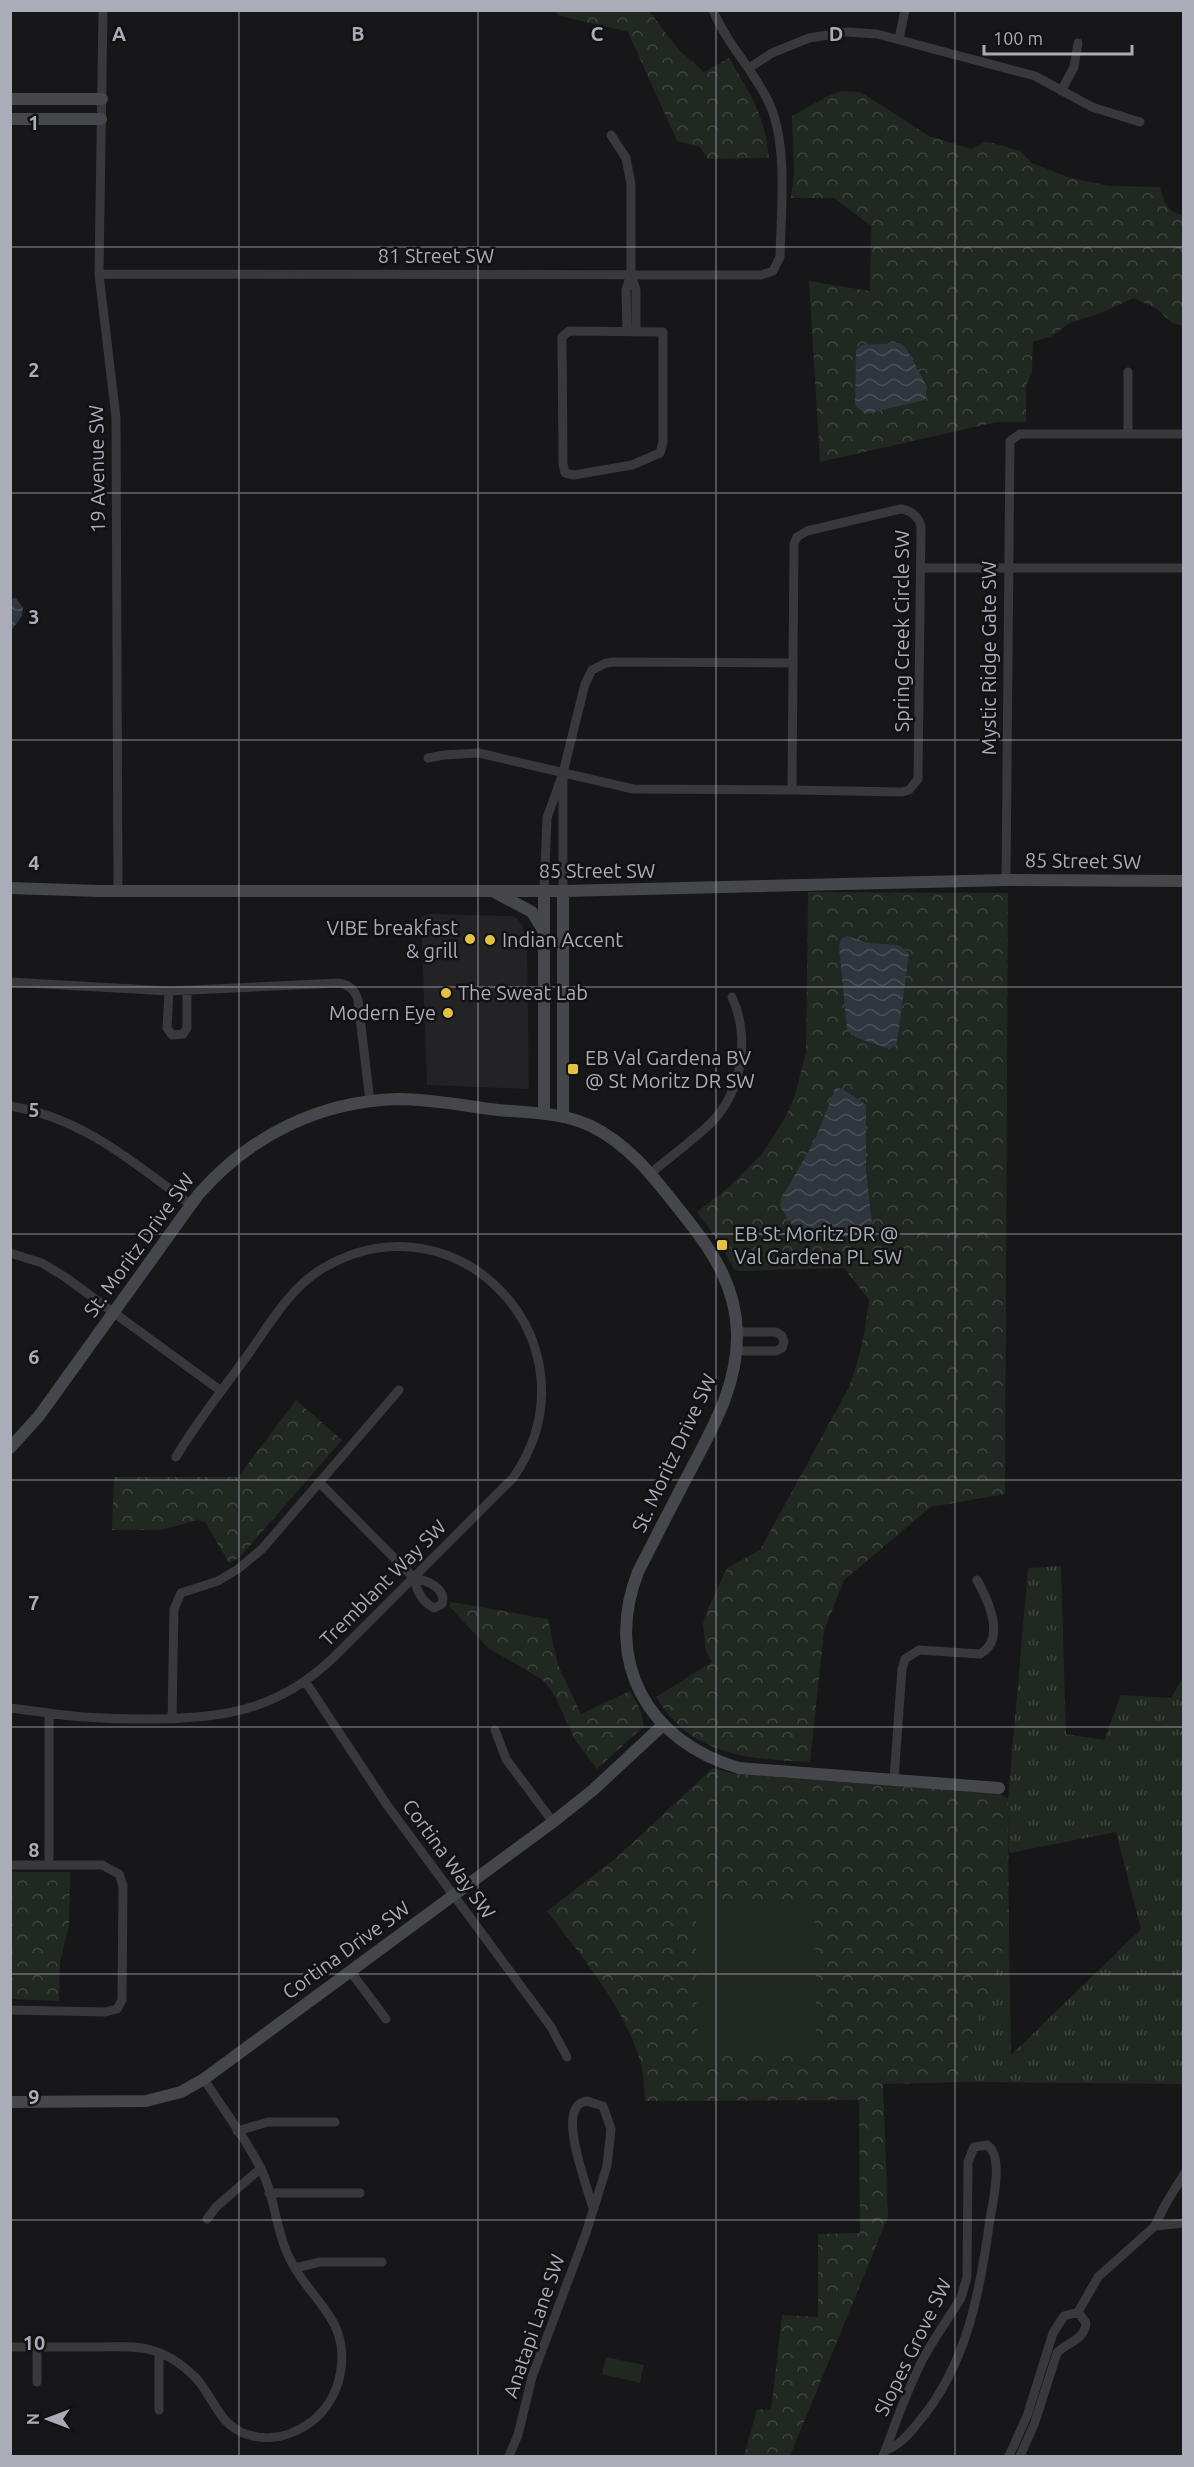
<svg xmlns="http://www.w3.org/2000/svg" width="1194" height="2467" font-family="Ubuntu,sans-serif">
  <defs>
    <pattern id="grass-tufts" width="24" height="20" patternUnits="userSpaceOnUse" patternTransform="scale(1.5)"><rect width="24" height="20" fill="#212822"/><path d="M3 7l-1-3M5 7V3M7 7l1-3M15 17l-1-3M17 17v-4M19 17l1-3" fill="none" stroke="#3f4440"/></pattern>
    <pattern id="forest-crowns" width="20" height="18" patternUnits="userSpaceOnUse" patternTransform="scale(1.5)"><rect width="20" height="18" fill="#212822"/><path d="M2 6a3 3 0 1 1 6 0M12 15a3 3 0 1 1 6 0" fill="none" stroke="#3f4440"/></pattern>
    <pattern id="water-waves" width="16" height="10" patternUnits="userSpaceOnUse" patternTransform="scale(1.5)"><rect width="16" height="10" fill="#2f363d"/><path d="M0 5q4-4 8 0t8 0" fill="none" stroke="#4a5057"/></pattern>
  </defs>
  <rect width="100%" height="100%" fill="#171618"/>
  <path fill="#232325" d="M430 914 512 916 518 919 523 927 527 944 529 1089 427 1085 421 917Z"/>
  <path fill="url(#grass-tufts)" d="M1061 1566 1066 1734 1104 1740 1121 1695 1171 1698 1183 1678V2084L968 2082V2046L1009 1934 1011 2055 1141 1929 1116 1832 1009 1853 1008 1799 1028 1568Z"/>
  <path fill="url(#forest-crowns)" d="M557 11H649L678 49 704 72 729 58C750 94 765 115 769 158L708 159 700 147 677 141 628 32 557 15Z
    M842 91 860 92 867 96 929 136 972 149 985 142 993 143 1020 151 1032 163 1071 178 1110 186 1160 187C1164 201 1167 213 1183 215V326L1172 323 1157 309 1134 298 1101 313 1070 323 1052 336 1033 342 1032 373 1026 385V422H997L820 462 809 281 870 291 871 226 834 198H791L794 172 792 116 826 97Z
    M808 892 1008 893 1005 1494 931 1507 844 1580 824 1631 810 1762C749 1759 691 1756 656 1697L712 1662 706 1651 703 1625 705 1615 727 1568 760 1550 848 1389C860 1360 865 1331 869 1300L844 1268 740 1271 734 1269 721 1245 697 1212 729 1187 762 1154 786 1116 795 1095 806 1052Z
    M296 1400 342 1440 240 1557 229 1563 205 1522 199 1520 160 1530H112L114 1477H238Z
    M451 1602 548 1619 558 1665 581 1714 630 1691 641 1711 644 1726 597 1769 575 1740 555 1696 543 1680 488 1648 449 1606Z
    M713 1768 736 1774 1000 1794 1008 1799 1009 1934 968 2046V2082L883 2084 888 2217 790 2456H744L757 2409 771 2410 782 2315 818 2317V2234L860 2233 859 2100 645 2101C644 2089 644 2076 641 2064 624 2005 583 1959 547 1911L615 1859Z
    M11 1872H70L69 1926 60 1962 59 2001 11 1999Z"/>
  <path fill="#212822" d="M696 1901H815L816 2049 697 2050Z
    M606 2357 644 2365 640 2383 602 2374Z"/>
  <path fill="url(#water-waves)" d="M900 343 906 348 927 387 925 400 865 414 855 405 856 350 862 345Z
    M16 598 23 608 22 616 11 631V599Z
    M847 936 868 943 898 945 909 953 898 1036 896 1045 889 1049 855 1037 847 1029 839 946 841 939Z
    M841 1088 866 1105V1172L872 1223C859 1246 812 1236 793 1224 787 1220 783 1211 780 1205L781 1199 815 1140 835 1089Z"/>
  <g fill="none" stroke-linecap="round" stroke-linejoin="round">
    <path stroke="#38383d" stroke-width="9" d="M103 10 99 274 116 418 118 891
      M899 39 905 10
      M749 68 772 53 809 38 847 32 877 34 1035 76 1092 107 1140 122
      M1061 91 1074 67 1078 43
      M611 135 626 158 631 184V274L626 290 627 332
      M99 274 761 275 773 271 780 257C781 212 788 146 770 105 755 71 727 45 713 10
      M631 274 636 290V332
      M569 331 663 332V442L660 453 632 465 574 475 565 473 563 464 562 337Z
      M1128 434V372
      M900 509C910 509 920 518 921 527L918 779 909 790 902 792 792 790 794 544 797 537 807 531Z
      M921 568H1184
      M428 758 444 755 479 753 633 789 792 790
      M1006 880 1010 441 1020 434H1184
      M544 891 547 818 563 773 585 684 592 670 606 663 613 662 793 663
      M563 891V779
      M10 982 169 991 338 983C349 984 355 990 358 1000L370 1102
      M169 991 167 1028 172 1035 183 1034 187 1028V990
      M10 1106C83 1118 133 1162 191 1205
      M650 1174C670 1157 692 1141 711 1123 743 1090 750 1037 732 997
      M10 1253 42 1263 65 1277 221 1391
      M736 1351H776L782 1348 784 1342 782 1336 776 1332H737
      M319 1482 414 1578
      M414 1578C426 1580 447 1588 442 1604L434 1608C421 1601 417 1591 414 1578Z
      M305 1681 387 1805 551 2027 567 2057
      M10 1708 49 1713
      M172 1719 174 1609 181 1593 218 1581 238 1569 262 1549 399 1390
      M495 1730 506 1759 553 1822
      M894 1779 902 1669 905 1659 919 1650 980 1654C1007 1639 988 1600 977 1580
      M10 1865H102L119 1874 123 1886 122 2000 117 2009 105 2012 10 2010
      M49 1865V1713C81 1718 112 1719 145 1719 220 1719 277 1712 334 1657L513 1478C605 1345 457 1186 320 1270 287 1291 267 1329 244 1360 221 1392 196 1423 176 1457
      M350 1971 386 2019
      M237 2131 268 2122H335
      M269 2193H360
      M207 2219 216 2207 261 2168
      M1155 2226 1184 2223
      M295 2268 320 2262H382
      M1078 2312 1098 2277 1155 2226 1165 2205 1184 2174
      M10 2347C39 2347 68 2347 97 2347 114 2347 134 2345 151 2350 167 2354 184 2366 196 2378 214 2398 219 2425 246 2434 269 2442 292 2436 311 2422 342 2399 352 2350 330 2317 317 2296 299 2280 289 2257 275 2229 275 2195 260 2167 245 2137 222 2108 204 2079
      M37 2347V2382
      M159 2410V2353
      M509 2456 518 2435 532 2377 586 2233 607 2166 611 2129 603 2106 587 2101C583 2102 578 2103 576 2108 564 2126 587 2187 593 2208
      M883 2456C896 2423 907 2389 924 2357 935 2337 949 2317 961 2298L967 2277 968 2162 974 2147 987 2145C1004 2155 993 2202 990 2219 980 2292 967 2366 917 2424 908 2435 900 2445 886 2450
      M1009 2456 1027 2416 1053 2333 1064 2316 1078 2312 1086 2323C1085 2340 1067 2342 1057 2353L1034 2425 1020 2456"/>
    <path stroke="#46474d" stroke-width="12" d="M10 99H102
      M10 119H101
      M10 888 99 891H563L1006 880 1184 881
      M544 891V1114
      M496 893 532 912 544 932
      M563 1117V891
      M10 1448 39 1416 198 1195C249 1136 320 1101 398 1099 431 1099 465 1106 498 1110 528 1113 562 1112 591 1126 632 1146 658 1183 686 1218 713 1252 736 1287 737 1333 738 1386 712 1429 688 1475 671 1507 655 1539 638 1572 603 1662 648 1742 739 1768L999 1788
      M10 2102 146 2101 181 2092 204 2079 553 1822 593 1790 663 1725"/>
  </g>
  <path fill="none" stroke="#aaacb7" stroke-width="1.5" stroke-opacity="0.55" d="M239 10V2456M478 10V2456M716 10V2456M955 10V2456M10 247H1184M10 493H1184M10 740H1184M10 987H1184M10 1234H1184M10 1480H1184M10 1727H1184M10 1974H1184M10 2220H1184"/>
  <g fill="#e5c142" stroke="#121113" stroke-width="2">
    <circle cx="470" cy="939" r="6"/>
    <circle cx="490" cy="940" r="6"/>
    <circle cx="446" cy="993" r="6"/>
    <circle cx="448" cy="1013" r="6"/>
    <rect x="567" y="1063" width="12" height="12" rx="3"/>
    <rect x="716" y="1239" width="12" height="12" rx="3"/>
  </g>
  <g text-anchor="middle" stroke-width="5" stroke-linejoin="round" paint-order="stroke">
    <g font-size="20" fill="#aaacb7" stroke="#121113">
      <text x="436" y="263">81 Street SW</text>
      <text transform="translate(97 469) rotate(-91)" y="7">19 Avenue SW</text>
      <text transform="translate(902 631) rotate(-90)" y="7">Spring Creek Circle SW</text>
      <text transform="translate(989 658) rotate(-90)" y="7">Mystic Ridge Gate SW</text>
      <text transform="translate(1083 861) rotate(1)" y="7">85 Street SW</text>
      <text x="597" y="878">85 Street SW</text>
      <text transform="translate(139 1245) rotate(-54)" y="7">St. Moritz Drive SW</text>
      <text transform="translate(674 1453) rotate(-65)" y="7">St. Moritz Drive SW</text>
      <text transform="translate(383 1583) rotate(-45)" y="7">Tremblant Way SW</text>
      <text transform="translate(449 1859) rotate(54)" y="7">Cortina Way SW</text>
      <text transform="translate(346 1950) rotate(-36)" y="7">Cortina Drive SW</text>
      <text transform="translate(534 2326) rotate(-71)" y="7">Anatapi Lane SW</text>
      <text transform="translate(913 2347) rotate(-64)" y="7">Slopes Grove SW</text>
    </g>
    <g font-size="20" fill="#aaacb7" stroke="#121113" text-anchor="start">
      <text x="458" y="935" text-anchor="end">VIBE breakfast<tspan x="458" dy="23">&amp; grill</tspan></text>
      <text x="502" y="947">Indian Accent</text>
      <text x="458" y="1000">The Sweat Lab</text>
      <text x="436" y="1020" text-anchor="end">Modern Eye</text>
      <text x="585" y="1065">EB Val Gardena BV<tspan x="585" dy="23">@ St Moritz DR SW</tspan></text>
      <text x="734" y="1241">EB St Moritz DR @<tspan x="734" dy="23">Val Gardena PL SW</tspan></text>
    </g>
  </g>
  <g font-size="20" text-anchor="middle" font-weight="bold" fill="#aaacb7" stroke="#121113" stroke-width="5" stroke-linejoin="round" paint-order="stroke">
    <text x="119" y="41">A</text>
    <text x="358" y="41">B</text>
    <text x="597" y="41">C</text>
    <text x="836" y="41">D</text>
    <text x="34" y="130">1</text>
    <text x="34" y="377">2</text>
    <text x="34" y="624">3</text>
    <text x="34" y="870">4</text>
    <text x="34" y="1117">5</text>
    <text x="34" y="1364">6</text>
    <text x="34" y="1610">7</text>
    <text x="34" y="1857">8</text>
    <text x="34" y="2104">9</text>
    <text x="34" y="2350">10</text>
  </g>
  <rect width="1194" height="2467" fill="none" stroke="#aaacb7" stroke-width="24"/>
  <g transform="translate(48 2419) rotate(270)" stroke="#121113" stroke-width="4.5" paint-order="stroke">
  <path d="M0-4.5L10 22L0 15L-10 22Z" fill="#aaacb7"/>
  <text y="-9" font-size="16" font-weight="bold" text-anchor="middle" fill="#aaacb7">N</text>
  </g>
  <path d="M984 45v9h148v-9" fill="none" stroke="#aaacb7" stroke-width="3"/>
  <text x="993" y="45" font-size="18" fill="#aaacb7" stroke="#121113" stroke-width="4.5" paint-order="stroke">100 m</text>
</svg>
